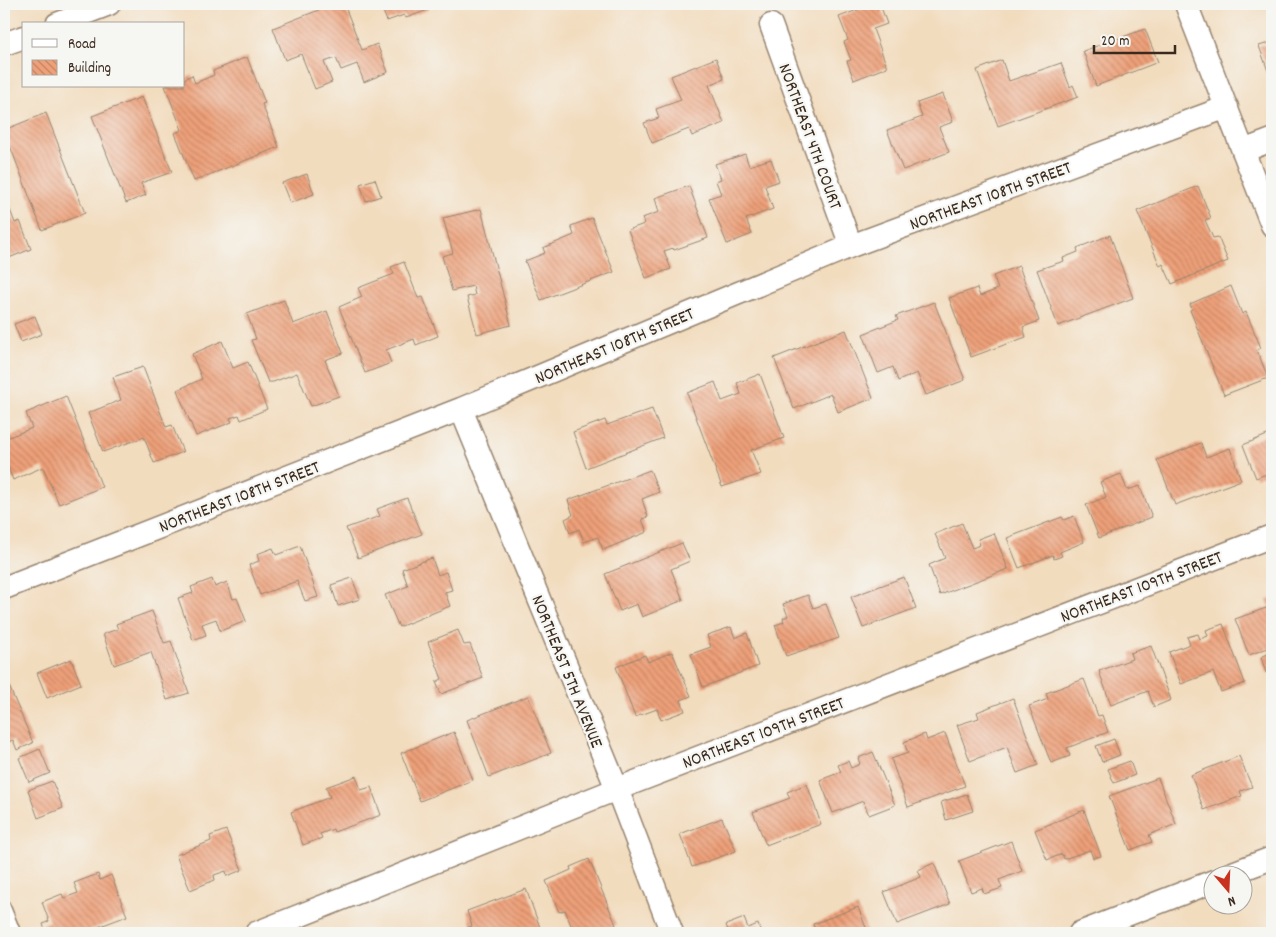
<svg xmlns="http://www.w3.org/2000/svg" width="1276" height="937" font-family="Dekko,sans-serif">
  <defs>
    <pattern id="building-back-hatch" width="6" height="6" patternUnits="userSpaceOnUse" patternTransform="scale(1.25)"><rect width="6" height="6" fill="#eea079"/><path d="M-1 5l2 2M0 0l6 6M5-1l2 2" fill="none" stroke="#c28363"/></pattern>
  </defs>
  <rect width="100%" height="100%" fill="#f6f6f2"/>
  <filter id="ink" filterUnits="userSpaceOnUse"><feTurbulence type="fractalNoise" baseFrequency=".02" numOctaves="2"/><feDisplacementMap in="SourceGraphic" scale="10" xChannelSelector="R" yChannelSelector="G"/><feConvolveMatrix kernelMatrix="1 2 1 2 8 2 1 2 1" color-interpolation-filters="sRGB"/></filter>
  <filter id="wash" filterUnits="userSpaceOnUse"><feTurbulence type="fractalNoise" baseFrequency=".0096" numOctaves="4" result="noise"/><feDisplacementMap in="SourceGraphic" scale="20" xChannelSelector="R" yChannelSelector="G"/><feGaussianBlur stdDeviation="1.12" result="paint"/><feColorMatrix in="noise" values="0 0 0 0 0 0 0 0 0 0 0 0 0 0 0 0 0 1.4 0 .05"/><feComposite in="paint" operator="in"/></filter>
  <g filter="url(#wash)">
    <rect width="100%" height="100%" fill="#f2dcbe"/>
    <g id="blocks">
      <path fill="url(#building-back-hatch)" d="M334 4H344L362 50 377 44 388 72 364 82 357 64 341 70 336 58 324 62 332 82 315 89 301 54 285 60 273 28Z
        M380 4H432L427 6 428 10 406 18 404 15 387 21Z
        M873 4H880L887 24 873 29 887 67 854 80 847 61 851 60 844 42 848 40 839 17Z
        M1145 29 1158 62 1096 86 1083 51Z
        M1272 42V82L1259 46Z
        M247 57 265 103 262 104 279 147 194 181 175 133 182 130 165 86H184V79L192 75 195 83 214 75 213 71Z
        M716 58 724 79 709 85 724 123 692 136 689 129 652 143 644 123 659 118 656 109 681 100 671 76Z
        M1002 60 1009 81 1061 63 1070 87 1073 85 1078 97 998 126 977 70Z
        M943 94 953 122 939 127 949 152 903 170 887 130 922 117 917 103Z
        M142 97 172 172 141 183 146 195 126 203 92 116Z
        M46 113 85 213 42 230 4 130Z
        M745 154 749 166 771 159 779 181 765 186 773 209 746 219 752 234 727 244 709 198 721 194 716 181 721 179 715 164Z
        M307 174 314 194 290 203 282 183Z
        M375 179 381 196 366 201 360 184Z
        M689 186 708 238 674 250 673 248 664 251 671 269 646 278 628 230 644 224 642 218 659 212 655 198Z
        M1198 186 1211 218 1205 220 1213 238 1218 237 1228 261 1172 284 1163 264 1160 266 1137 211Z
        M4 194 15 223 20 221 31 249 4 260Z
        M481 209 511 325 477 334 467 297 475 295 473 286 452 291 442 256 453 253 443 218Z
        M592 218 614 272 541 300 525 261 545 253 543 248 574 235 571 226Z
        M1110 235 1133 298 1058 326 1037 270 1064 261 1063 258 1078 252 1077 248Z
        M404 262 418 298 423 297 438 336 416 345 414 339 386 350 391 363 365 373 339 307 362 297 358 288 394 274 391 267Z
        M1019 266 1039 321 1023 327 1026 337 971 357 949 298 977 288 980 296 998 289 993 276Z
        M1231 286 1242 314 1246 312 1261 348 1257 350 1268 378 1224 395 1190 310 1192 309 1190 304Z
        M284 300 293 324 327 311 343 353 325 360 339 396 311 406 297 373 273 382H268L251 340 256 339 247 314Z
        M934 302 965 380 926 395 917 373 898 381 893 367 878 373 863 334 898 320 896 316Z
        M35 316 42 334 21 342 14 324Z
        M846 330 873 398 838 412 831 394 794 409 774 358Z
        M222 341 233 368 248 362 267 409 241 420 239 415 230 418 232 422 196 436 177 390 202 379 192 354Z
        M143 367 166 427 172 425 183 452 154 463 144 437 103 452 88 413 121 400 113 377Z
        M760 374 784 438 751 450 761 474 722 487 687 393 715 382 722 401 741 394 737 383Z
        M66 396 102 487 59 504 43 467 13 480 4 457V439L32 428 26 413Z
        M652 409 663 438 586 468 573 432 605 420 607 425Z
        M1272 433V472L1256 478 1243 445Z
        M1201 443 1206 457 1230 448 1241 480 1175 505 1157 460Z
        M650 470 659 492 642 499 648 517 642 519 647 532 603 550 598 537 584 542 579 529 570 533 565 519 573 515 568 500Z
        M1121 474 1127 490 1140 486 1152 517 1099 538 1086 505 1106 497 1100 482Z
        M407 498 422 534 358 558 346 528 380 516 377 509Z
        M1074 516 1084 542 1060 552 1062 556 1054 559 1053 555 1019 568 1007 538 1062 517 1064 520Z
        M962 523 972 548 980 545 978 539 994 533 1008 569 940 595 929 565 945 558 935 534Z
        M682 543 690 561 671 569 683 600 642 617 637 604 620 611 605 574Z
        M300 546 318 597 305 601 297 581 260 595 249 565 259 561 257 554 273 548 276 555Z
        M432 558 438 575 446 572 452 590 445 592 450 606 399 627 385 595 408 586 402 569Z
        M904 577 916 608 863 628 851 597Z
        M352 578 360 599 338 606 331 585Z
        M212 579 215 587 227 582 233 599 237 598 246 621 220 631 216 619 202 624 206 635 193 640 178 598 193 593 191 587Z
        M808 595 813 608 826 604 839 638 786 656 775 625 784 622 783 618 788 616 783 604Z
        M1272 598V670L1266 673 1261 657 1270 653 1268 648 1249 655 1235 619 1269 607 1267 600Z
        M152 611 164 643 171 641 189 693 167 700 151 652 114 665 103 634 118 629 116 624Z
        M1223 624 1245 683 1221 692 1213 672 1181 684 1169 652 1190 644 1187 637 1198 634 1200 639 1208 636 1206 630Z
        M731 627 735 638 747 633 758 666 703 687 691 654 711 647 707 635Z
        M458 630 464 645 470 644 483 678 441 694 436 682 442 679 428 642Z
        M1151 646 1171 700 1154 707 1148 691 1111 705 1099 671 1132 659 1130 653Z
        M672 652 691 696 681 700 685 711 661 720 657 709 635 717 616 667 645 655 648 662Z
        M71 659 81 684 47 698 37 673Z
        M6 679 33 743 17 750 13 740 4 744V680Z
        M1084 679 1098 716 1102 715 1108 732 1067 748 1070 756 1051 763 1029 706 1048 699 1046 693Z
        M528 696 551 753 489 777 467 720Z
        M1013 698 1038 765 1017 773 1007 747 970 761 957 725 979 718 977 712Z
        M454 732 473 780 420 801 401 753Z
        M945 733 965 786 908 807 891 759 908 753 904 742 925 734 927 740Z
        M1114 739 1120 755 1102 762 1096 746Z
        M40 749 50 773 29 782 19 758Z
        M873 752 895 805 869 815 863 801 833 813 820 780 841 772 838 765 848 761 851 768 860 764 858 758Z
        M1239 756 1252 787 1240 791 1242 796 1204 810 1191 775Z
        M1130 761 1135 775 1114 783 1108 769Z
        M356 776 361 790 371 787 381 815 334 832 333 829 320 834 322 838 303 845 291 812 330 797 326 787Z
        M1158 778 1176 824 1149 835 1152 842 1130 850 1109 796Z
        M52 781 63 808 38 818 28 790Z
        M807 784 821 824 766 845 753 812 790 798 787 792Z
        M967 794 973 811 946 820 941 802Z
        M1084 810 1101 856 1093 858 1090 850 1064 859 1062 854 1047 860 1035 830Z
        M722 818 736 851 692 867 680 834Z
        M226 830 242 870 227 876 226 871 214 875 215 880 190 890 176 855 211 841 210 836Z
        M1011 841 1022 871 999 880 1002 888 984 894 982 888 971 892 959 861Z
        M589 859 616 925 594 933H574L565 910 559 912 546 881 571 870 570 867Z
        M934 863 950 904 897 924 884 892 921 877 918 870Z
        M98 874 100 880 111 875 127 916 82 933H46L43 924 49 921 42 902 62 894 64 898 78 893 74 883Z
        M526 889 542 933H469L467 928 472 926 467 911Z
        M858 907 868 933H816L813 924Z
        M744 918 748 928 758 924 761 933H729L726 925Z"/>
    </g>
  </g>
  <g filter="url(#ink)">
    <use href="#blocks" fill-opacity="0" stroke="#96836e" stroke-width="1"/>
    <g fill="none" stroke-linecap="round" stroke-linejoin="round">
      <defs>
        <path id="lane" d="M4 906 15 933"/>
        <path id="street" d="M1186 4 1272 225
          M57 24 109 4
          M771 25 851 246
          M4 44 24 37
          M1243 151 1272 140
          M461 409 617 789 672 933
          M4 588 461 409 851 246 1227 107
          M1230 874 1272 858
          M256 933 617 789 1272 536
          M1080 933 1214 881"/>
      </defs>
      <use href="#lane" stroke="#96836e" stroke-width="14"/>
      <use href="#street" stroke="#96836e" stroke-width="25"/>
      <use href="#lane" stroke="#fff" stroke-width="11"/>
      <use href="#street" stroke="#fff" stroke-width="22"/>
    </g>
  </g>
  <g text-anchor="middle" stroke-width="4.5" stroke-linejoin="round" paint-order="stroke">
    <g font-size="18" fill="#3b2a1e" stroke="#f6f6f2">
      <text transform="translate(811 136) rotate(70)" y="6">NORTHEAST 4TH COURT</text>
      <text transform="translate(990 195) rotate(-20)" y="6">NORTHEAST 108TH STREET</text>
      <text transform="translate(614 345) rotate(-23)" y="6">NORTHEAST 108TH STREET</text>
      <text transform="translate(239 496) rotate(-21)" y="6">NORTHEAST 108TH STREET</text>
      <text transform="translate(1141 586) rotate(-21)" y="6">NORTHEAST 109TH STREET</text>
      <text transform="translate(568 671) rotate(68)" y="6">NORTHEAST 5TH AVENUE</text>
      <text transform="translate(763 732) rotate(-21)" y="6">NORTHEAST 109TH STREET</text>
    </g>
  </g>
  <rect width="1276" height="937" fill="none" stroke="#f6f6f2" stroke-width="20"/>
  <rect x="22" y="22" width="162" height="65" fill="#f6f6f2" stroke="#aba49d"/>
  <rect x="32" y="39" width="25" height="8" fill="#ffffff" stroke="#aba49d"/>
  <text x="68" y="48" font-size="15" fill="#3b2a1e">Road</text>
  <rect x="32" y="60" width="25" height="15" fill="url(#building-back-hatch)" stroke="#aba49d"/>
  <text x="68" y="72" font-size="15" fill="#3b2a1e">Building</text>
  <g transform="translate(1228 890) rotate(161)"><circle r="24" fill="#f6f6f2" stroke="#aba49d"/>
  <path d="M0-4L9 19L0 12L-9 19Z" fill="#c8321e"/>
  <text y="-8" font-size="14" font-weight="bold" text-anchor="middle" fill="#3b2a1e">N</text>
  </g>
  <path d="M1094 45v8h81v-8" fill="none" stroke="#3b2a1e" stroke-width="2.5"/>
  <text x="1101" y="45" font-size="15" fill="#3b2a1e" stroke="#f6f6f2" stroke-width="4" paint-order="stroke">20 m</text>
</svg>
